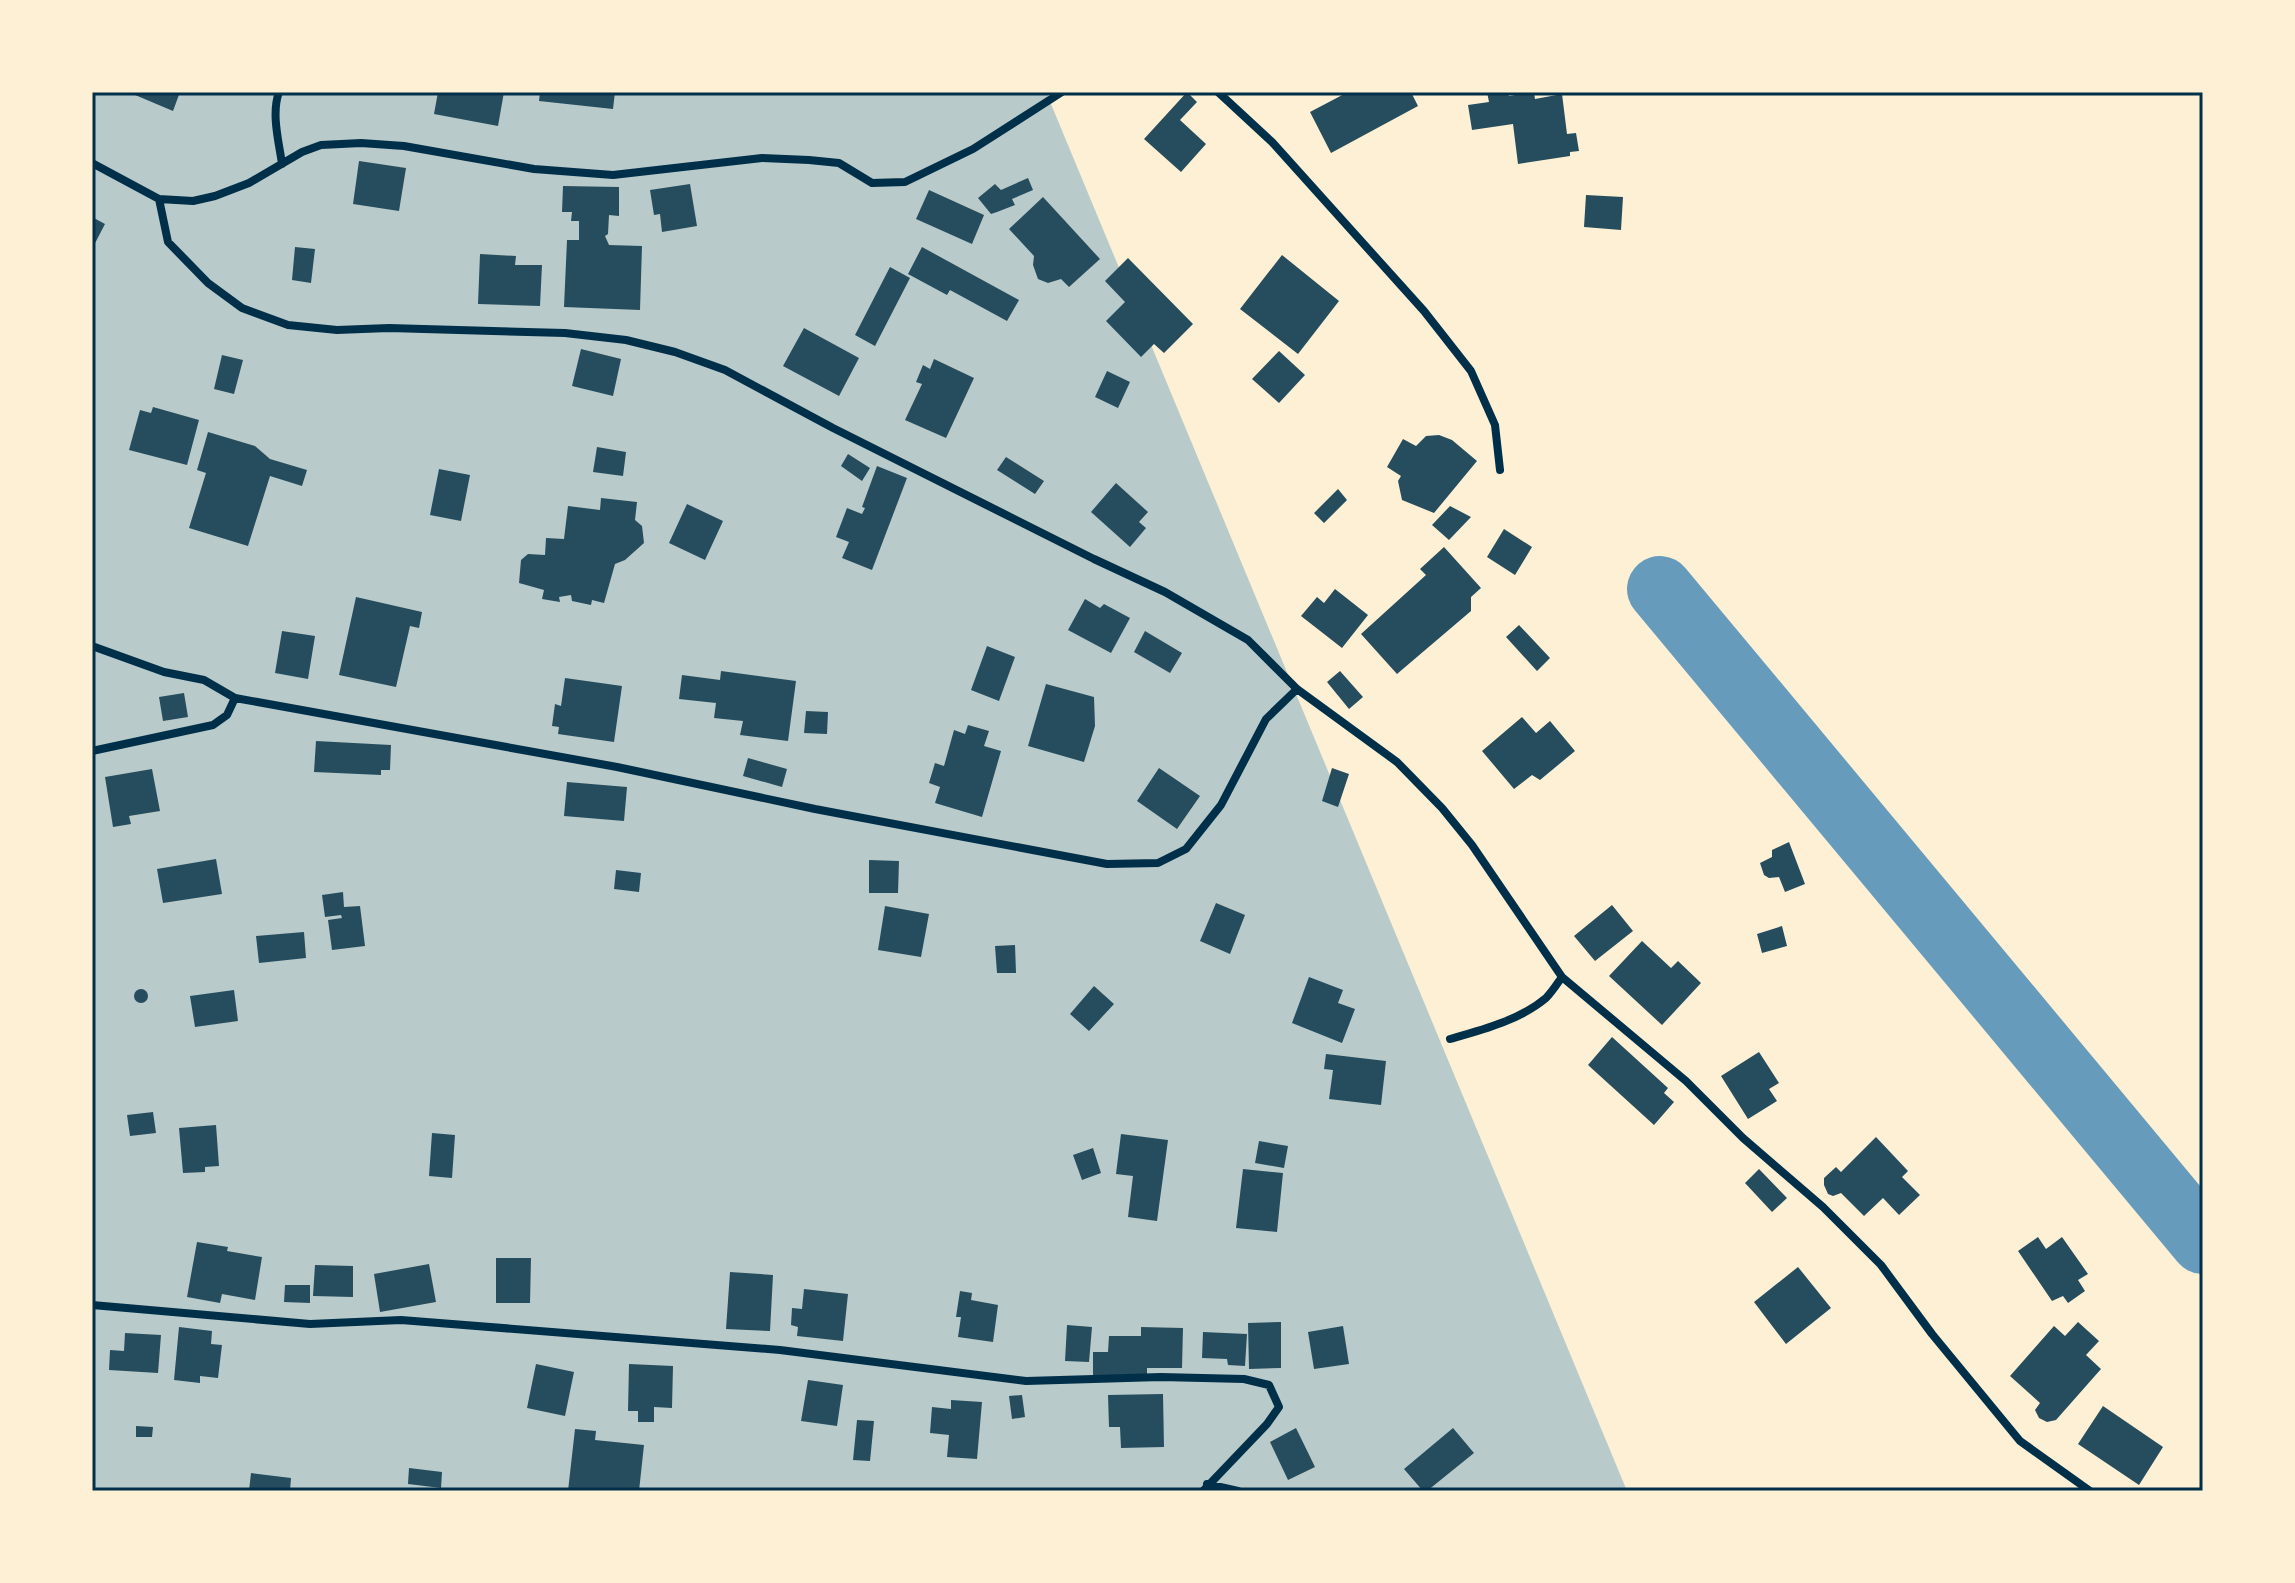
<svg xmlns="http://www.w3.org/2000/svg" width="2295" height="1583" font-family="Rubik,sans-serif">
  <rect width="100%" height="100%" fill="#fdf0d5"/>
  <path fill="#b9caca" d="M92 92H1046L1627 1491H92Z"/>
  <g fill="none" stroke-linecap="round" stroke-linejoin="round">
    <path stroke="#669bbc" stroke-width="66" d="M1660 589 2203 1241"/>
  </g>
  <path fill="#264d5e" d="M128 92H180L173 111Z
    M438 92H504L498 126 434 114Z
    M540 92H615L613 109 539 101Z
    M1187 92 1197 102 1180 120 1206 144 1181 172 1144 139Z
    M1348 92H1411L1418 106 1331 153 1310 112Z
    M1487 92H1508L1509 96 1534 92 1535 99 1562 94 1567 134 1576 133 1579 151 1570 152V156L1518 164 1513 124 1472 130 1468 105 1489 102Z
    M359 161 406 168 399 211 353 204Z
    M1028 178 1033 190 1012 199 1015 205 997 212 991 214 978 198 995 184 1001 190Z
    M690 184 697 226 662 232 660 214 654 215 650 190Z
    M563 186 619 187V216L609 215 608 234 605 236 609 245 642 246 640 310 564 307 567 240H579V221H571L572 212H562Z
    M929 190 984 215 972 244 916 219Z
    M1586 195 1623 197 1621 230 1584 227Z
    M1043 197 1100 259 1069 287 1061 279 1048 283 1038 279 1033 265 1034 256 1009 229Z
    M92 217 105 224 92 249Z
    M295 247 315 249 311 283 292 280Z
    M922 247 1019 300 1007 321 950 290 947 295 908 274Z
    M480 254 516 256 515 265H542L540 306 478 304Z
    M1282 255 1339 301 1298 354 1240 309Z
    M1128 258 1193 324 1164 353 1154 344 1141 357 1106 321 1125 302 1105 281Z
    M890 267 910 278 875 346 855 335Z
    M804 328 859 358 839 396 783 366Z
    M581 349 621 359 613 396 572 386Z
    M1279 351 1305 375 1279 403 1252 379Z
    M222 355 243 360 234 394 214 389Z
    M934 359 974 378 946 438 905 420 922 384 916 382 923 365 930 369Z
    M1107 371 1130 382 1118 408 1095 397Z
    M153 407 199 420 187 465 129 450 140 410 151 413Z
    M208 432 255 446 270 459 307 470 302 486 270 476 248 546 189 528 206 473 197 470Z
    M1439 435 1452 440 1477 461 1434 513 1402 500 1398 481 1401 476 1387 467 1403 439 1416 446 1426 436Z
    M597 447 626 452 623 476 593 472Z
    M848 454 870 468 862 481 841 466Z
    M1006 457 1044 481 1035 494 997 470Z
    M877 466 907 478 872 570 842 558 849 542 836 537 847 508 862 514 865 508 862 507Z
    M439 469 470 475 461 521 430 515Z
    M1116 483 1148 512 1139 522 1146 528 1130 547 1091 512Z
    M1338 489 1347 500 1324 523 1314 513Z
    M601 498 637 502 635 520 642 526 644 543 625 560 615 564 604 603 592 600 591 605 572 601 571 595 559 597 560 602 542 599 544 590 519 583 521 560 528 554 545 555 546 538 564 539 568 506 600 510Z
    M687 504 723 521 705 560 669 543Z
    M1450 506 1471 517 1449 540 1432 525Z
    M1504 529 1532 547 1515 575 1487 557Z
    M1444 547 1481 588 1471 597V611L1397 674 1361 634 1426 575 1420 569Z
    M1335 589 1368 615 1342 648 1301 616 1317 597 1324 603Z
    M356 597 422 612 419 628 410 626 396 687 339 675Z
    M1085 599 1100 608 1104 604 1130 618 1111 653 1068 630Z
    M1519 625 1550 658 1537 671 1506 637Z
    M282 631 315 636 308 679 275 673Z
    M1145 631 1182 653 1170 673 1134 652Z
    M987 646 1015 657 999 701 971 690Z
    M721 671 796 681 788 741 740 735 743 721 714 718 716 703 679 699 682 675 720 680Z
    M1340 671 1363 697 1349 709 1327 682Z
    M565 678 622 686 614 742 558 734 559 727 552 726 555 704 561 706Z
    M1046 684 1094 697 1095 726 1084 762 1028 746Z
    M184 693 188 717 163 721 159 697Z
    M806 711 828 712 827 734 804 733Z
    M1522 717 1536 733 1550 721 1575 751 1540 780 1532 775 1514 789 1482 751Z
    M968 725 989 731 984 746 1001 751 982 817 935 803 940 787 929 783 935 763 944 766 954 730 965 734Z
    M316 741 391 745 390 770H381V775L314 772Z
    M748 758 787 769 782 787 743 776Z
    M1159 768 1200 796 1177 829 1137 801Z
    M1332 768 1349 774 1338 807 1322 801Z
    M152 769 160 811 129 816 131 824 113 827 105 777Z
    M567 782 627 787 624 821 564 816Z
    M1789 842 1805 884 1785 892 1779 877 1769 878 1764 875 1760 863 1772 857V850Z
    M216 859 222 894 163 903 157 869Z
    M869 860 899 861 898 893H869Z
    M616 870 641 873 639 892 614 889Z
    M343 892 344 907 360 906 365 946 332 950 328 920 342 918 341 915 325 917 322 895Z
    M1216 903 1245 915 1230 954 1200 941Z
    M1612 905 1633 931 1595 961 1574 936Z
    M885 906 929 914 921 957 878 950Z
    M1782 926 1787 946 1762 953 1757 934Z
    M304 932 306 958 259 963 256 936Z
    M1642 941 1671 968 1678 961 1701 983 1662 1025 1609 976Z
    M1015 945 1016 973H997L995 946Z
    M1309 977 1343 990 1338 1003 1355 1009 1342 1043 1292 1023Z
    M1094 986 1114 1004 1089 1031 1070 1014Z
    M134 996a7 7 0 1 1 14 0a7 7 0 1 1-14 0Z
    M234 990 238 1021 195 1027 190 996Z
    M1612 1037 1668 1088 1664 1093 1674 1102 1654 1125 1588 1065Z
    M1759 1052 1779 1083 1769 1089 1777 1101 1748 1119 1721 1076Z
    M1326 1054 1386 1061 1381 1105 1329 1099 1333 1070 1324 1069Z
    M153 1112 156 1133 130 1136 127 1115Z
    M216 1125 219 1166 205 1167V1172L183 1173 179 1128Z
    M432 1133 455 1135 452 1178 429 1176Z
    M1121 1134 1168 1140 1157 1221 1128 1217 1133 1176 1116 1174Z
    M1876 1137 1908 1171 1902 1177 1920 1195 1899 1215 1883 1198 1864 1216 1841 1193 1833 1196 1828 1194 1824 1185V1178L1836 1167 1841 1172Z
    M1259 1141 1288 1146 1284 1168 1255 1163Z
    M1093 1148 1101 1173 1082 1180 1073 1155Z
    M1243 1169 1283 1173 1277 1232 1236 1228Z
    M1759 1169 1787 1198 1772 1212 1745 1183Z
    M2038 1237 2046 1249 2062 1237 2088 1274 2078 1280 2085 1291 2068 1303 2063 1296 2052 1301 2018 1251Z
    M197 1242 228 1247 227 1251 262 1257 255 1300 222 1294 220 1303 187 1297Z
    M496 1258H531L530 1303H496Z
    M429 1264 436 1302 380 1312 374 1274Z
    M315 1265 353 1266V1297L313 1296Z
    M1798 1267 1831 1308 1786 1344 1754 1302Z
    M730 1272 773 1275 770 1331 726 1329Z
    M285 1285H310V1303L284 1302Z
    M804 1289 848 1294 843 1341 797 1336 798 1327 791 1325 792 1308 802 1309Z
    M960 1291 972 1293 971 1300 998 1305 993 1342 958 1337 961 1317H956Z
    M1281 1322V1368L1249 1369 1248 1323Z
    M2078 1322 2099 1341 2086 1355 2101 1369 2056 1420 2047 1422 2039 1418 2035 1410 2040 1403 2010 1376 2054 1326 2065 1336Z
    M1067 1325 1092 1327 1089 1362 1065 1361Z
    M1343 1326 1349 1364 1314 1369 1308 1332Z
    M179 1327 212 1331 211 1344 222 1345 218 1378 200 1376V1383L174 1380Z
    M1141 1327 1183 1328 1182 1368H1147V1376L1093 1375V1352H1108L1109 1336H1141Z
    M1203 1332 1247 1334 1245 1366 1228 1365 1227 1359 1202 1358Z
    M125 1333 161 1335 158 1373 109 1370 110 1350 124 1351Z
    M536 1364 574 1372 565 1416 527 1408Z
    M629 1364 673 1366 672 1408 654 1407V1422H638V1411H628Z
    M808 1380 843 1385 837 1426 801 1421Z
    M1163 1394 1164 1447 1121 1448 1120 1427H1109L1108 1395Z
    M1022 1395 1025 1417 1012 1419 1009 1396Z
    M951 1400 982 1402 977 1459 947 1457 949 1435 930 1433 932 1407 951 1409Z
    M2103 1406 2163 1447 2139 1485 2078 1444Z
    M857 1420 874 1421 870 1461 853 1460Z
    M136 1426 153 1427 152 1437H136Z
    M1296 1428 1315 1467 1288 1480 1270 1442Z
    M1453 1428 1474 1453 1427 1491H1423L1404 1469Z
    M575 1429 596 1431 595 1440 644 1445 639 1491H568Z
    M409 1468 442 1472 441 1488 408 1484Z
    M251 1473 291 1478 290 1491H249Z"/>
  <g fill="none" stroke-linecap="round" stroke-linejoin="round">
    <path stroke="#003049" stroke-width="8" d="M279 92C271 114 279 142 282 164
      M1218 92 1272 142 1424 311 1471 371 1495 425 1500 470
      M92 163 159 199 168 242 208 283 242 308 288 325 337 330 389 328 565 333 626 340 675 352 725 370 833 428 1094 559 1165 592 1248 640 1297 689 1397 762 1442 808 1472 845 1562 977 1686 1081 1743 1138 1823 1207 1881 1265 1932 1334 2020 1441 2090 1491
      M159 199 193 201 215 196 249 183 302 152 321 145 361 143 404 146 534 169 613 175 762 158 809 160 839 163 872 183 905 182 973 149 1062 92
      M92 646 164 672 204 680 235 698 227 715 213 725 92 751
      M235 698 617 767 815 809 1107 864 1158 863 1186 849 1221 805 1266 719 1297 689
      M1450 1039C1482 1030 1520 1020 1546 998 1552 992 1557 984 1562 977
      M92 1305 310 1324 401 1320 780 1350 1026 1381 1161 1377 1244 1379 1269 1385 1279 1407 1267 1424 1203 1491
      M1207 1484 1238 1491"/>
  </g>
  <rect width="2295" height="1583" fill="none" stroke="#fdf0d5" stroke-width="188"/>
  <rect x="94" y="94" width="2107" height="1395" fill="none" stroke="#003049" stroke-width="3"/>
</svg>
